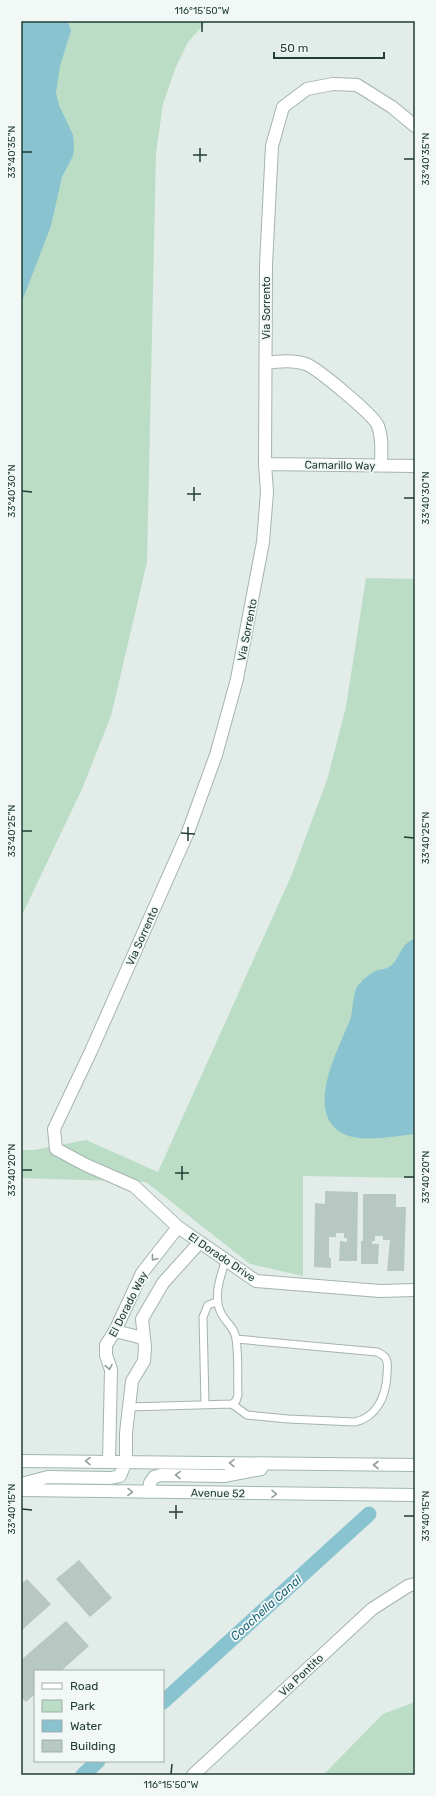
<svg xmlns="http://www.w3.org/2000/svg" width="436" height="1796" font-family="Rubik,sans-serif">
  <rect width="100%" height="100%" fill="#e2ece8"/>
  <path fill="#bbddc5" d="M21 21H207L188 42 175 69 163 104 156 153 147 562 111 716 82 789 21 917Z
    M366 578 415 579V1178L303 1176V1276L250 1264 146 1182 21 1178V1150H34L86 1140 158 1172 292 874 327 780 346 707Z
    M415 1702V1775H323L383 1714Z"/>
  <path fill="#8ac3d0" d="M21 21H68L71 31 60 66 56 93 59 105 73 135 74 146 73 156 62 177 51 226 21 304Z
    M415 938V1134C394 1136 359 1144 340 1132 305 1109 339 1048 350 1020 353 1011 353 993 357 987 362 980 369 974 378 970 381 969 386 969 389 967 401 959 398 946 415 938Z"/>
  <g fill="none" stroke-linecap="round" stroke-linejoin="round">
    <path stroke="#8ac3d0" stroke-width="15" d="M163 1702 369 1514
      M83 1775 98 1761"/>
  </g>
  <path fill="#b7c7c1" d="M325 1191 358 1192 357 1261H339L340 1241 347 1242V1238H344V1233H336V1237H329V1258H331V1268L314 1267 315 1203 325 1204Z
    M363 1194H396V1207H406L404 1271H387L390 1240H383V1236H375V1241H372V1244H379L378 1264H361V1241H363Z
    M79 1560 112 1598 90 1617 56 1579Z
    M27 1579 51 1604 21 1631V1584Z
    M66 1621 89 1646 61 1671H35V1694L26 1702 21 1697V1660Z"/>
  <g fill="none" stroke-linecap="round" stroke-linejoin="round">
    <defs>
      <path id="service" d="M205 1404 203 1317 208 1305 217 1302
        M232 1404 247 1415 288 1419 355 1422C377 1417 386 1396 387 1375 387 1369 389 1362 385 1357 383 1355 379 1353 377 1352L236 1339
        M129 1407 232 1404 236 1401 238 1395C237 1377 239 1357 236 1339 235 1329 229 1325 224 1318 211 1300 220 1278 226 1259"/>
      <path id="minor" d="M415 126 392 107 357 85 333 84 307 89 283 107 272 146 266 265 265 464 267 492 263 542 237 679 216 755 188 832 91 1051 54 1129 56 1149 86 1165 134 1186 178 1227 256 1281 380 1291 415 1290
        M266 363C278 361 294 360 306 364 318 369 374 415 378 426 383 439 381 452 381 466
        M265 464 415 466
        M115 1331 143 1338
        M109 1461 111 1370 106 1355V1345L115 1331 142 1273 178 1227
        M126 1461V1433L132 1381 144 1361 145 1347 142 1319 163 1283 199 1243
        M193 1775 372 1609 408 1586 415 1584"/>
      <path id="secondary" d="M21 1461 415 1465
        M21 1484 48 1477 111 1478 120 1476 126 1461
        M21 1490 415 1495
        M149 1492 150 1483 154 1477 161 1475 224 1476 261 1469"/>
    </defs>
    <use href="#service" stroke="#a5b4af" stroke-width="9"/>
    <use href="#minor" stroke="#a5b4af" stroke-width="14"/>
    <use href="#secondary" stroke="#a0b8b0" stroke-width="14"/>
    <use href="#service" stroke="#fff" stroke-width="7"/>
    <use href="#minor" stroke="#fff" stroke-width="12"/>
    <use href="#secondary" stroke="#fff" stroke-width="12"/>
  </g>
  <defs><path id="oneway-chevron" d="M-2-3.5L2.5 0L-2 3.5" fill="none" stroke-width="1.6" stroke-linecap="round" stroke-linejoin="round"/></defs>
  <g stroke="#909e9a">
    <use href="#oneway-chevron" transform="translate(154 1258) rotate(127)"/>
    <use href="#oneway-chevron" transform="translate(109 1367) rotate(79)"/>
    <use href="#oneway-chevron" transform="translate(88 1461) rotate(-179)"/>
    <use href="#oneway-chevron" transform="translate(232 1463) rotate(-179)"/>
    <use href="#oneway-chevron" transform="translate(376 1465) rotate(-180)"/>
    <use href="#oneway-chevron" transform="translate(178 1475) rotate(-179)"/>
    <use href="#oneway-chevron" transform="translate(130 1492) rotate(1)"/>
    <use href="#oneway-chevron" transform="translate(274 1494) rotate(1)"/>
  </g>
  <path fill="none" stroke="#223d36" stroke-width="1.5" d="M202 32V22M22 152H32M193 155H207M404 159H414M200 162V148M22 491 32 492M187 494H201M404 498H414M194 501V487M22 831H32M181 833 195 834M404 837 414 838M188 841V827M22 1170H32M175 1173H189M404 1177H414M182 1180V1166M22 1509 32 1510M169 1512H183M404 1516H414M176 1519V1505M171 1774 172 1764"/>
  <g text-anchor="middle" stroke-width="3.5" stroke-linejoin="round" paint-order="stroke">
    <g font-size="11" fill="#223d36" stroke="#f2f8f6">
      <text transform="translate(266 308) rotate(-90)" y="4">Via Sorrento</text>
      <text transform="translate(340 465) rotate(1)" y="4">Camarillo Way</text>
      <text transform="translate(247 630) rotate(-79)" y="4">Via Sorrento</text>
      <text transform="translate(142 936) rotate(-66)" y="4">Via Sorrento</text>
      <text transform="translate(222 1257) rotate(34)" y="4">El Dorado Drive</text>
      <text transform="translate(128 1304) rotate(-63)" y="4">El Dorado Way</text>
      <text transform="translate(218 1493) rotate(1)" y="4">Avenue 52</text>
      <text transform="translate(301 1675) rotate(-43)" y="4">Via Pontito</text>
    </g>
    <g font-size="12" font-style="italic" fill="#1d6578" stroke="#f2f8f6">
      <text transform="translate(266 1608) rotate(-42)" y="4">Coachella Canal</text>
    </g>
  </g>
  <rect width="436" height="1796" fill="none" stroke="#f2f8f6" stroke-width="44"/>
  <rect x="34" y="1670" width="130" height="92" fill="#f2f8f6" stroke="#9fada9"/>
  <rect x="42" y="1683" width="20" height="6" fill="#ffffff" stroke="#9fada9"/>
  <text x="70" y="1690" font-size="12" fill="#223d36">Road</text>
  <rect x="42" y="1700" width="20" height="12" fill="#bbddc5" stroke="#9fada9"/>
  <text x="70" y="1710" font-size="12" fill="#223d36">Park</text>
  <rect x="42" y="1720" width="20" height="12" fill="#8ac3d0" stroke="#9fada9"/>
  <text x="70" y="1730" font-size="12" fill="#223d36">Water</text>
  <rect x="42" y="1740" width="20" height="12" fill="#b7c7c1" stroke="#9fada9"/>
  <text x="70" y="1750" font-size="12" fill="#223d36">Building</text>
  <path d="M274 52v6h110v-6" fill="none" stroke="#223d36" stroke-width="2"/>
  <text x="280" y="52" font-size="12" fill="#223d36" stroke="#f2f8f6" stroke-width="3" paint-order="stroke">50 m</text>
  <rect x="22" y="22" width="392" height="1752" fill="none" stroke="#223d36" stroke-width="1.5"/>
  <g font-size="10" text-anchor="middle" fill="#223d36">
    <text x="202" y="14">116°15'50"W</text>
    <text transform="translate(11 152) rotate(-90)" y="4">33°40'35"N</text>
    <text transform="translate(425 159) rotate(-90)" y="4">33°40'35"N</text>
    <text transform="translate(11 491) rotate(-90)" y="4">33°40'30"N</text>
    <text transform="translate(425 498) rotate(-90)" y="4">33°40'30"N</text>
    <text transform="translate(11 831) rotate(-90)" y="4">33°40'25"N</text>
    <text transform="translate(425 838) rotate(-90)" y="4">33°40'25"N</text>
    <text transform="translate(11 1170) rotate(-90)" y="4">33°40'20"N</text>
    <text transform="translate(425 1177) rotate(-90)" y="4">33°40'20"N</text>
    <text transform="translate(11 1509) rotate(-90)" y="4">33°40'15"N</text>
    <text transform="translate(425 1516) rotate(-90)" y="4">33°40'15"N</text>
    <text x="171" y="1788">116°15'50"W</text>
  </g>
</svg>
